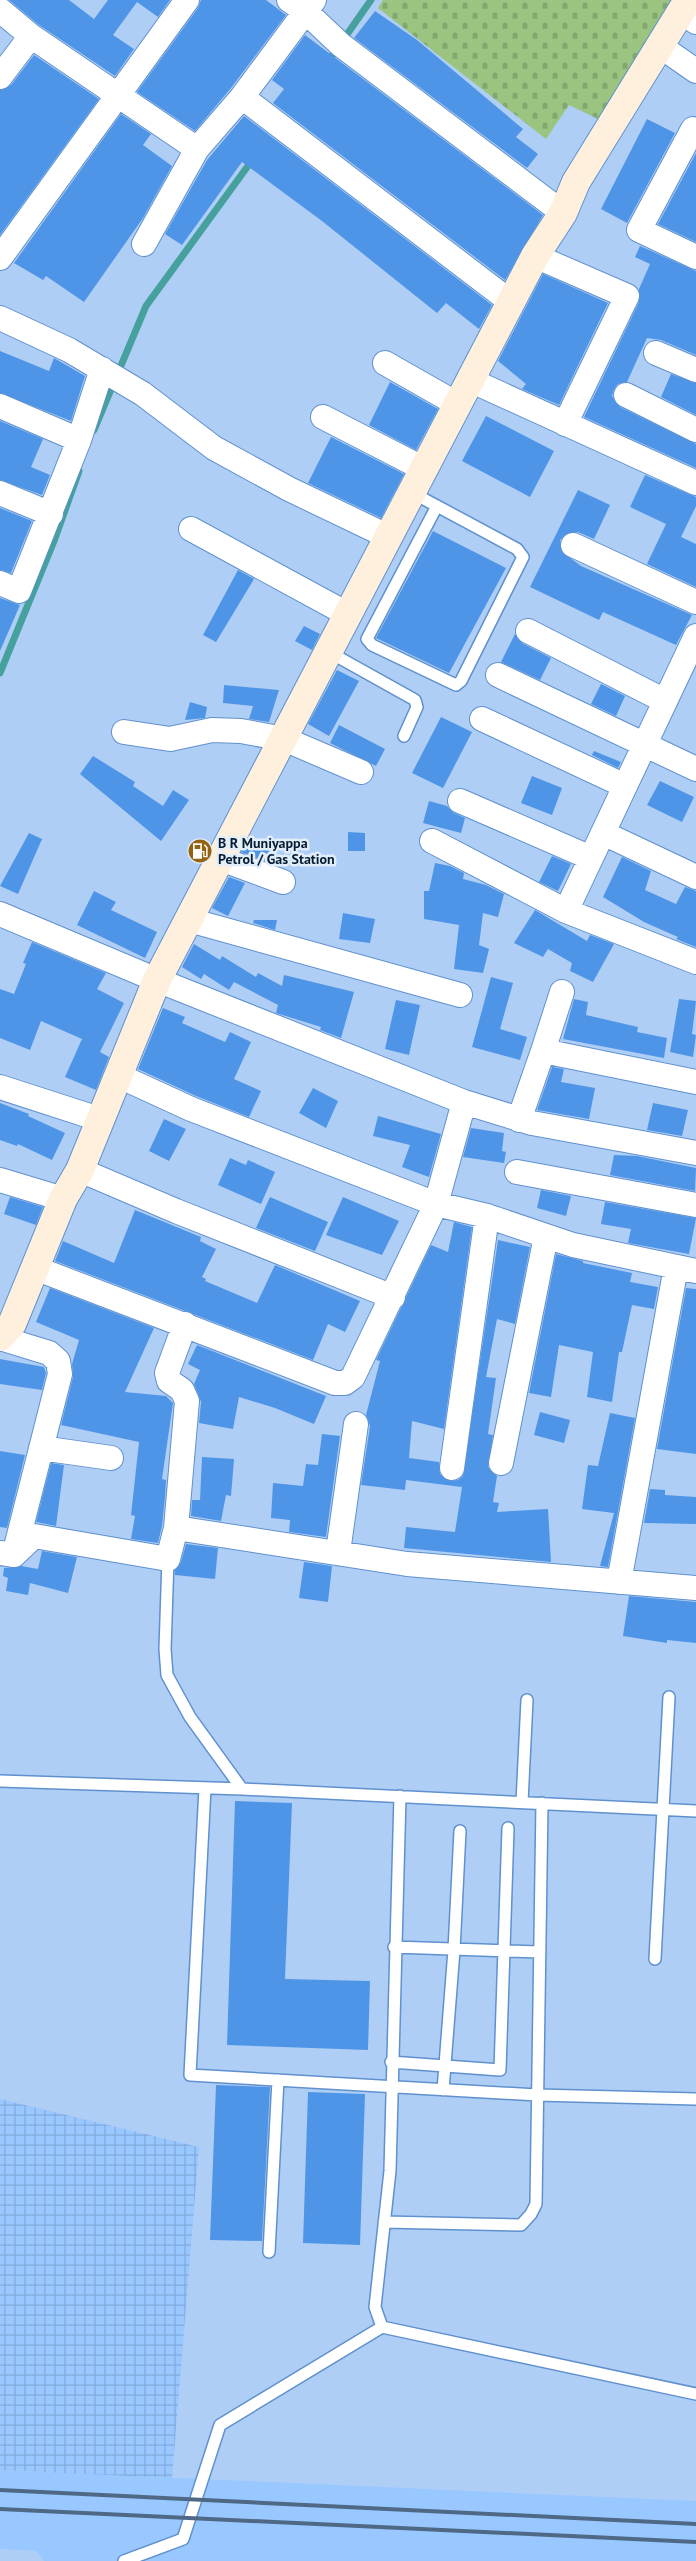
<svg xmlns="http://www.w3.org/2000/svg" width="696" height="2561" font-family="'PT Sans',sans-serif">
  <defs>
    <pattern id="industrial-grid" width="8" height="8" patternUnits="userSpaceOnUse" patternTransform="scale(1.25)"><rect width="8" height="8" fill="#99c7ff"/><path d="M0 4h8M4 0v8" fill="none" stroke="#82aadb"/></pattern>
    <pattern id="cemetery-stones" width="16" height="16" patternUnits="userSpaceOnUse" patternTransform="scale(1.25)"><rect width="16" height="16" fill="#9ac480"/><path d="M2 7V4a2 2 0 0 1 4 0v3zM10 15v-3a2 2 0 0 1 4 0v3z" fill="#83a86f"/></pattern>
  </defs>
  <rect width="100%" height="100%" fill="#afcef5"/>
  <path fill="#99c7ff" d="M0 2470 696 2501V2561H44L37 2551 0 2549Z"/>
  <path fill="url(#industrial-grid)" d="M0 2099 199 2147 172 2478 0 2470Z"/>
  <path fill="url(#cemetery-stones)" d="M383 0H673L598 119 569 105 546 139 378 8Z"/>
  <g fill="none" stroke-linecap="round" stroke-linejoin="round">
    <path stroke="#46a09e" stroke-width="7" d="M327 63 371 0
      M94 430 146 306 253 159
      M0 673 54 541 79 471"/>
  </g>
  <path fill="#4f95e7" d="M9 0H69L94 19 108 0H170L158 17 137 2 113 35 134 49 115 76 39 25Z
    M201 0H266L286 15 231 88 195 131 137 92 198 8Z
    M375 11 417 40 523 129 516 137 538 154 527 168 354 38Z
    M305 35 543 215 505 280 273 103 284 89 272 80Z
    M34 55 99 99 0 235V90L11 85Z
    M121 114 151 134 143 145 172 166 143 218 84 302 46 276 43 280 14 263Z
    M244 116 492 305 479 329 446 303 437 313 322 221 242 162 182 245 165 234 207 160Z
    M647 119 675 133 627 223 601 209Z
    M696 153V242L658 224Z
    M640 246 696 271V355L661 340 647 338 627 382 618 384 614 389 612 396 620 407 696 444V468L584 417 639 302V289L650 264 635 257Z
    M543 274 608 303 559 405 522 389 526 384 498 361Z
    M0 351 49 371 54 358 85 376 71 421 0 393Z
    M671 374 696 383V415L661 397Z
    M390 382 438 409 416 450 369 425Z
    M486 416 554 451 530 497 462 461Z
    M0 421 43 439 31 467 50 475 42 495 0 480Z
    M331 437 404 474 381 518 308 483Z
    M645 475 696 497V506L681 537 696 544V587L647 564 666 524 630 507Z
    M578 490 610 505 594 539 578 532 566 534 560 540 562 552 581 566 692 615 676 645 603 612 599 620 530 587Z
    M0 508 32 521 11 573 0 570Z
    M433 531 506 568 449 673 376 638Z
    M238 570 254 579 216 642 203 635Z
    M0 598 20 605 0 651Z
    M304 626 320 634 312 650 295 641Z
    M515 634 522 643 551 658 540 680 501 662Z
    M337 670 359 681 329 736 308 724Z
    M601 684 625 696 616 716 591 704Z
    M224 685 279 690 269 722 249 719 253 706 223 703Z
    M190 702 207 707 205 718 185 720Z
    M441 717 472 732 443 788 412 773Z
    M339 725 385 749 376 766 330 743Z
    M594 751 621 762 618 768 592 755Z
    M93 756 135 782 133 786 163 806 173 790 189 800 161 841 80 774Z
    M532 776 562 788 552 815 521 803Z
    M660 781 694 797 682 822 647 805Z
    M429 801 447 806 454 813 465 818 461 833 423 823Z
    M348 832 365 833V851H348Z
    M29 833 42 839 18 894 0 886Z
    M248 839 270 848 265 861 241 852Z
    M552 856 571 864 558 891 539 882Z
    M622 857 651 871 645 890 676 904 685 887 696 891V947L676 939 678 937 644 922 603 897Z
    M435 863 450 866 464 873 463 879 486 885 504 894 498 917 483 913 479 945 489 949 483 973 454 969 459 925 424 919V891H429Z
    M229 877 245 883 228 916 212 908Z
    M94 891 116 902 111 910 157 932 145 958 77 925Z
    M535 910 587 941 590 935 614 944 593 982 570 971 572 963 548 949 543 957 514 943Z
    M343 913 375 919 370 943 339 939Z
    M254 920H277L275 930 253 923Z
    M32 942 106 973 97 989 124 1003 100 1052 109 1057 96 1090 65 1077 82 1039 41 1021 30 1050 0 1038V989L14 994 26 964 23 963Z
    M194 944 220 960 222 956 256 977 258 973 282 986 284 975 354 992 341 1038 320 1030 321 1027 276 1013 278 1005 234 982 229 990 204 974 201 979 182 967Z
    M491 977 513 983 500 1029 527 1037 520 1060 472 1047Z
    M574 999 588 1002 586 1015 638 1027 637 1032 667 1038 664 1058 563 1039Z
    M679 999 696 1001 692 1034 696 1035 693 1057 670 1052Z
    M396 1000 420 1005 409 1055 385 1049Z
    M163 1008 185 1017 182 1023 225 1042 230 1032 251 1042 234 1079 261 1091 249 1117 196 1096 138 1069Z
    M552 1067 564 1069 561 1082 595 1088 589 1119 537 1110Z
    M313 1088 338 1101 326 1128 299 1113Z
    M0 1103 29 1114 28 1116 65 1133 52 1160 18 1144 17 1146 0 1140Z
    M653 1103 688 1110 682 1136 647 1130Z
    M378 1116 441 1134 429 1177 402 1167 410 1145 373 1136Z
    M164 1119 186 1129 169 1161 149 1151Z
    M471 1128 504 1133 502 1151 506 1152 504 1163 463 1157Z
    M614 1155 637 1156 696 1168 695 1191 610 1175Z
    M230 1158 246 1165 248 1160 275 1172 261 1204 218 1185Z
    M541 1190 571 1196 566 1216 537 1208Z
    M10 1197 43 1207 36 1225 4 1214Z
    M270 1197 328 1222 315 1251 256 1228Z
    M343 1197 399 1221 382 1255 326 1235Z
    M605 1202 696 1218 689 1254 628 1243 631 1229 601 1224Z
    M135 1210 201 1237 200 1241 216 1249 202 1277 206 1279 205 1281 257 1303 275 1265 360 1301 345 1332 328 1324 313 1360 55 1261 63 1241 114 1263Z
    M454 1222 472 1227 444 1429 412 1421 409 1458 439 1462 440 1474 450 1481 458 1480 463 1476 498 1240 530 1247 515 1324 497 1319 486 1377 496 1378 488 1434 493 1435 488 1467 497 1476 493 1502 499 1503 497 1512 548 1509 551 1562 404 1548 406 1527 455 1532 462 1487 406 1480 405 1490 361 1485 370 1426 366 1415 380 1361 376 1360 431 1245 448 1252Z
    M556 1254 583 1261V1263L632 1273 630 1282 658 1287 654 1309 632 1305 622 1352H619L612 1402 587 1397 593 1352 559 1345 551 1397 529 1393Z
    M50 1288 154 1328 125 1392 166 1396 173 1403 162 1479 166 1480 165 1497 162 1526 158 1543 131 1539 135 1516 131 1515 139 1442 61 1425 73 1377 72 1364 79 1340 36 1322Z
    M686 1288 696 1289V1454L657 1449Z
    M197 1345 326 1396 314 1424 275 1408 239 1397 233 1429 199 1423 201 1402 194 1384 200 1370 188 1364Z
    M0 1359 44 1367 46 1373 42 1390 0 1384Z
    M540 1412 570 1420 564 1443 534 1435Z
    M610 1413 635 1418 608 1567 600 1566 614 1513 582 1509 588 1465 598 1466Z
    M322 1434 340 1436 326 1537 289 1532 290 1520 271 1518 273 1483 303 1486 306 1464 318 1465Z
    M0 1451 25 1455 7 1528 0 1527Z
    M202 1457 234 1459 231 1496 226 1495 221 1521 191 1516 192 1500H200Z
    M51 1463 64 1465 56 1526 36 1522Z
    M650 1489 665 1490V1495L696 1497V1524L644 1523Z
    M186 1544 218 1548 215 1579 175 1575V1570L181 1562Z
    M42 1551 77 1557 68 1593 30 1583 28 1595 6 1591 8 1578 3 1576 4 1568 21 1566 38 1569Z
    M304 1562 332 1566 328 1602 299 1598Z
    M629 1596 696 1602V1643L667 1640V1643L623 1636Z
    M235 1801 292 1803 285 1979 370 1981 368 2050 227 2045Z
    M216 2085 270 2087 262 2241 210 2240Z
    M308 2092 365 2094 360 2245 303 2243Z"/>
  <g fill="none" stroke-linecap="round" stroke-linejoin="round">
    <defs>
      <path id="lane" d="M412 493 422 498 517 549 523 557 461 681 456 685 372 645 367 639 437 506
        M329 652 415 700 417 707 404 736
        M168 1559 165 1649 167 1675 190 1717 242 1789
        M0 1781 242 1789 696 1811
        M205 1788 190 2075 537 2095 696 2099
        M400 1796 390 2171 375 2307 382 2327 696 2394
        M522 1802 527 1700
        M394 1947 540 1952
        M655 1959 669 1697
        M391 2062 500 2070 508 1828
        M443 2090 454 1950 460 1831
        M384 2222 521 2225 531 2214 536 2204 542 1803
        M269 2252 278 2080
        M124 2561 183 2539 220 2425 382 2327"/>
      <path id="street" d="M289 0 306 12 341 45 563 213
        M0 10 31 36 197 149 242 97 314 0
        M681 11 696 22
        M660 46 696 71
        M0 77 31 36
        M242 97 512 303
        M696 130 693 129 639 230 696 257
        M144 244 197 149
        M535 256 627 296 565 424
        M0 258 187 0
        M0 318 69 350 143 394 214 448 289 489 389 537
        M656 353 696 370
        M385 363 457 404
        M470 380 696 483
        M626 395 696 430
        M0 406 79 440
        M323 417 424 469
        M0 493 51 514
        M191 529 349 615
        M573 545 696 602
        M0 583 19 591 79 440 102 369
        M528 631 665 701
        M498 675 696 769
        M482 719 625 786
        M124 732 170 739 212 730 241 731 284 739 361 772
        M460 801 591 858
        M603 833 696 877
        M432 841 566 911 696 962
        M221 859 283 882
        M566 911 696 636
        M0 914 157 980 464 1102 532 1123 696 1153
        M189 920 460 995
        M543 1051 562 992
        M117 1075 191 1109 436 1204 487 1216 573 1245 696 1271
        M0 1087 99 1119
        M519 1120 543 1051 696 1082
        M80 1170 176 1211 393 1297
        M517 1172 696 1205
        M0 1180 63 1199
        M35 1268 335 1383H345L353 1377 436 1204 464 1102
        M0 1338 49 1353 58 1361 60 1374 14 1555
        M41 1448 111 1458
        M501 1463 546 1236
        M452 1468 487 1216
        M176 1528 187 1401 182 1390 169 1381 167 1373 185 1324
        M338 1552 356 1424
        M0 1553 14 1555 34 1536 168 1559 176 1528 407 1564 696 1588
        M619 1582 676 1267"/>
      <path id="secondary" d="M0 1337 12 1324 63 1199 80 1170 157 980 535 256 563 213 576 182 688 0"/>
    </defs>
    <use href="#lane" stroke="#5f91ce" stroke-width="14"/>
    <use href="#street" stroke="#5f91ce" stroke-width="26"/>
    <use href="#secondary" stroke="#5f91ce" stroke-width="30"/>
    <use href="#lane" stroke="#fff" stroke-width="11"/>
    <use href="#street" stroke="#fff" stroke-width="24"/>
    <use href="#secondary" stroke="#fef0dd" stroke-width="28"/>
    <path stroke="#4f6886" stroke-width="4" d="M0 2490 696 2524
      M0 2509 696 2542"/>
  </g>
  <defs>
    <symbol id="fuel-disc" viewBox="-11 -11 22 22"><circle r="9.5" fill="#936312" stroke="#e2edfa"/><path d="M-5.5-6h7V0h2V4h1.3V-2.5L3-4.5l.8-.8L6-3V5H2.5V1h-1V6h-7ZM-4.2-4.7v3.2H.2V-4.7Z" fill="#fff"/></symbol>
  </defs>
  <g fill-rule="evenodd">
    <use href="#fuel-disc" x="186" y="837" width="28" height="28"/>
  </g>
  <g text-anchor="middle" stroke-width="5" stroke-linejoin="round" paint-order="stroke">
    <g font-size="14" font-weight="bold" fill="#071c33" stroke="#e2edfa" text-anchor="start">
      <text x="218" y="848">B R Muniyappa<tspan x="218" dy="16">Petrol / Gas Station</tspan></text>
    </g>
  </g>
</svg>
